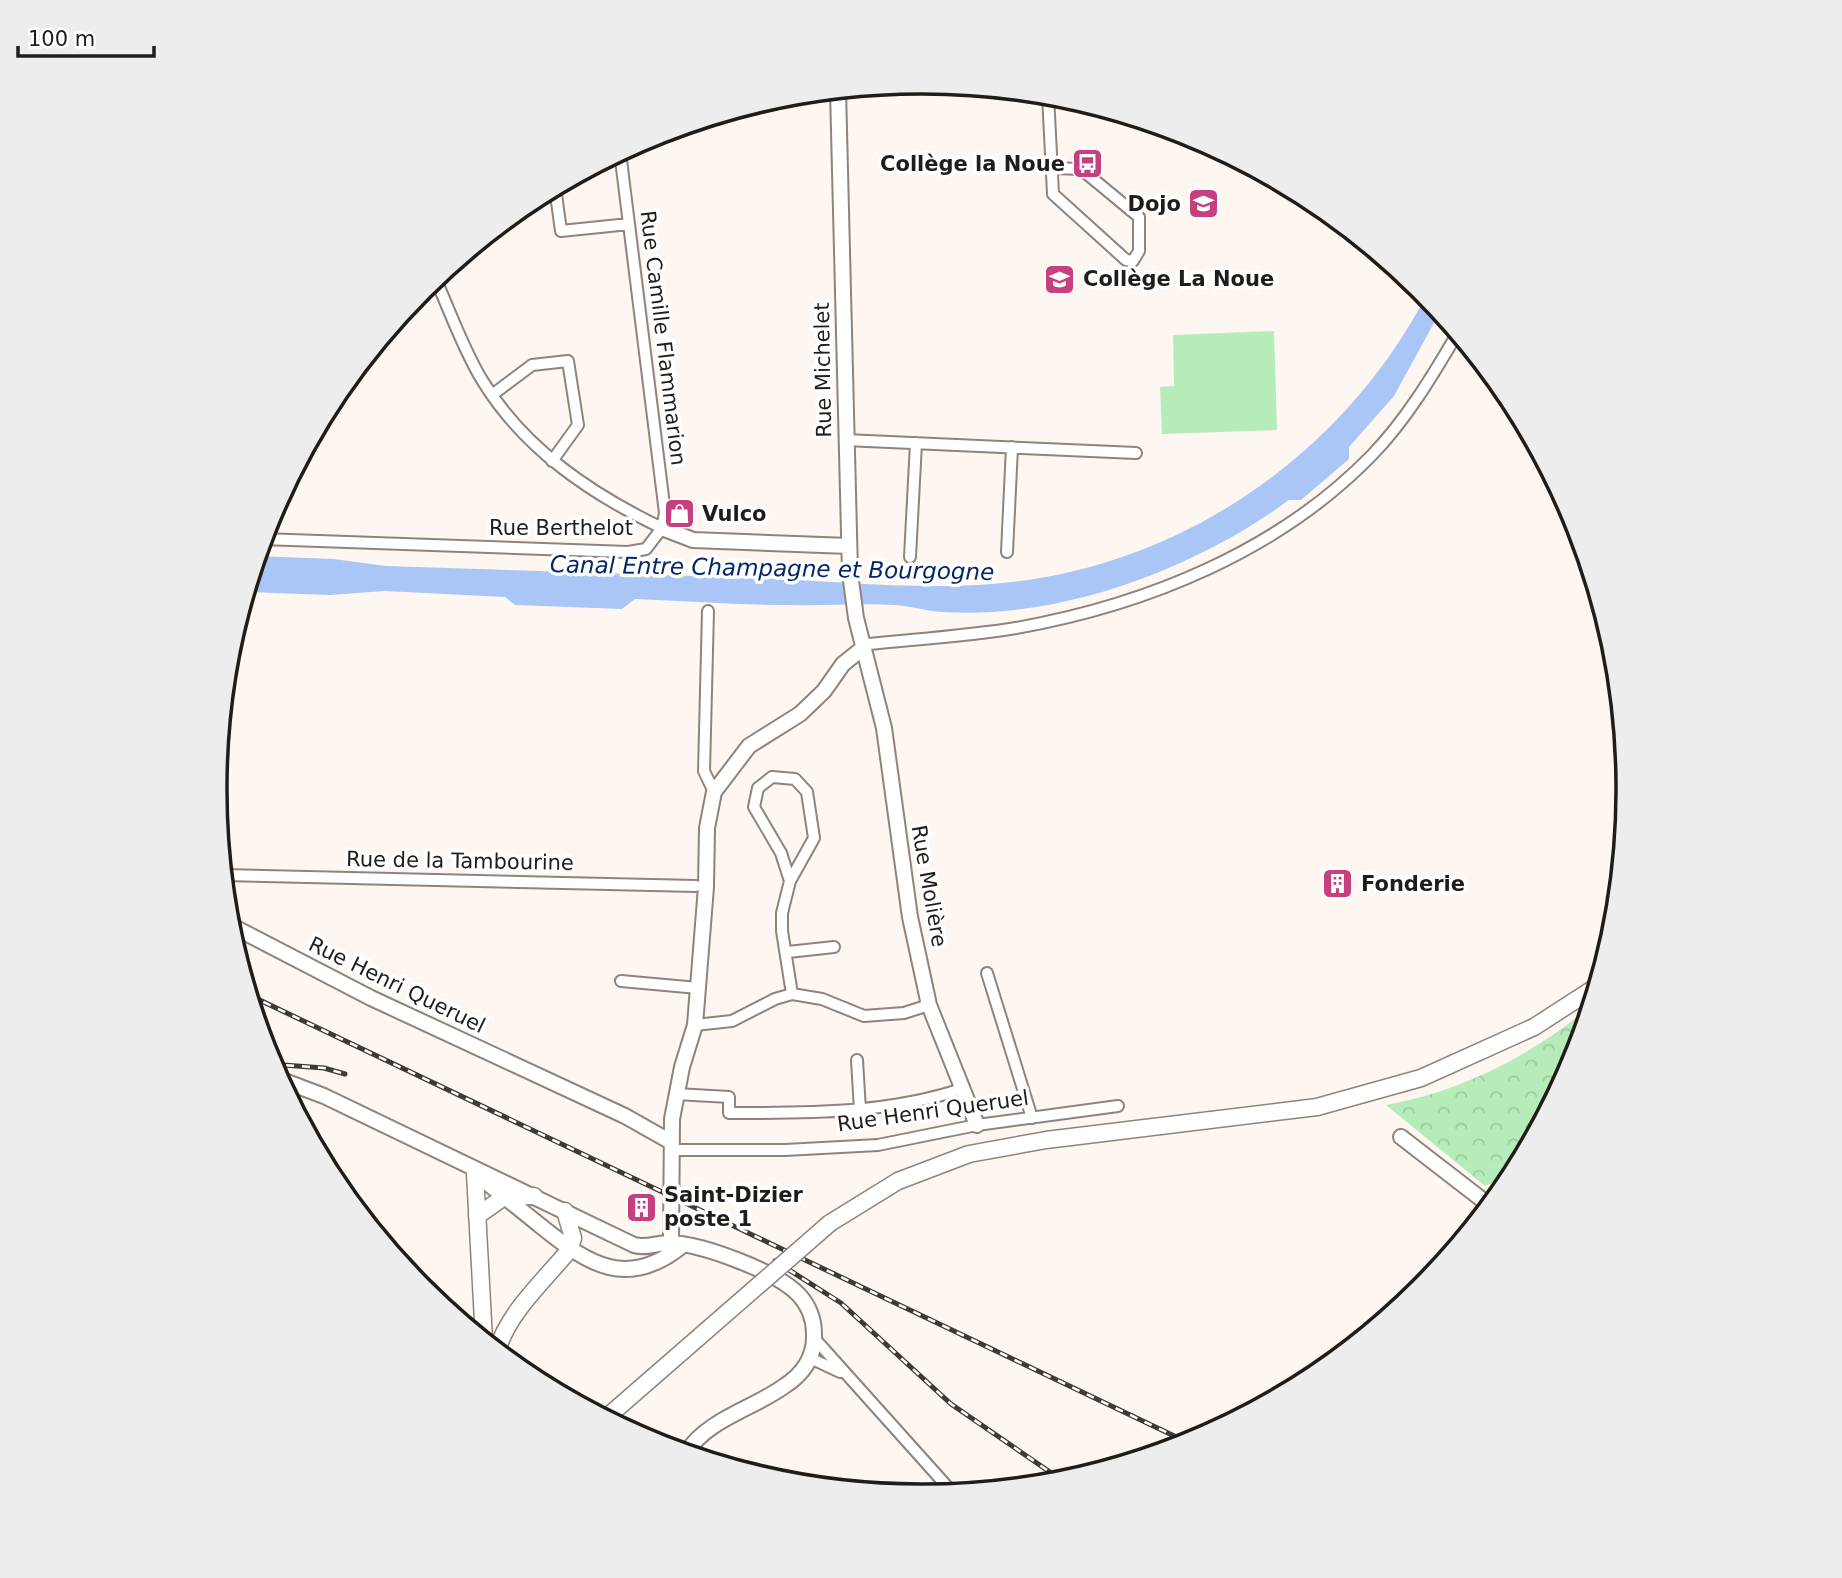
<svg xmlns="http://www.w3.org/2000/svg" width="1842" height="1578" font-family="'DejaVu Sans',sans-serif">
  <defs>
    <pattern id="forest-crowns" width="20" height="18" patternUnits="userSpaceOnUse" patternTransform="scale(1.75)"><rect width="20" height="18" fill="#b5ecba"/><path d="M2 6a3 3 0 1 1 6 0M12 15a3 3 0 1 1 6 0" fill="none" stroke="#9bca9f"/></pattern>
  </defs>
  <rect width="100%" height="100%" fill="#fef7f1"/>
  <path fill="url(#forest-crowns)" d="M1590 1007 1574 1060 1513 1174 1485 1186 1386 1105C1463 1091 1530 1056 1590 1007Z"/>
  <path fill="#b5ecba" d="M1274 331 1277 430 1162 434 1160 387 1174 386 1173 335Z"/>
  <path fill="#aac6f6" d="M1426 296 1440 312 1394 396 1349 447V459L1301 500H1289C1195 569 1060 620 942 612 926 611 911 606 895 605 860 603 824 606 789 605 738 605 686 601 635 599L622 609 515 605 505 597 385 591 330 595 246 592 257 556 334 559 386 566C509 570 632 574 756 578 834 581 914 590 992 584 1176 570 1341 458 1426 296Z"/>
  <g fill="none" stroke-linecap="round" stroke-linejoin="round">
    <defs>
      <path id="street" d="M1048 95 1053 194 1126 260 1133 261 1139 251V217L1081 169 1053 168
        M555 187 561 231 629 224
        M435 278C450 311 463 349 482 380 524 449 591 494 662 528
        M492 395 532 365 568 361 578 425 552 461
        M845 440 1136 453
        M262 539 628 552 646 549 662 528 665 513 620 152
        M1007 552 1012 447
        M910 557 916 443
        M708 611 704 771 714 792
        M863 648 869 644C918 639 967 636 1016 628 1146 605 1279 551 1372 455 1406 420 1433 375 1457 334
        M223 875 696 886
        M790 881 814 838 807 792 795 779 772 777 758 788 754 807 781 853 790 881 782 913V931L792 994
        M788 952 834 947
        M987 973 1032 1118
        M621 981 698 988
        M695 1025 732 1021 775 999 792 994 822 999 864 1016 904 1013 929 1005
        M857 1060 860 1110
        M676 1094 729 1097V1113C808 1113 886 1114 962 1089
        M671 1150H785L878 1145 977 1125 1118 1106
        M815 1339 953 1493
        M810 1358 840 1372"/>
      <path id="secondary" d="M838 90 850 573 856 618 884 728 910 917 929 1005 977 1125
        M662 528 693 540 849 546
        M228 924 371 998 625 1116 671 1142
        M279 1079 324 1096 634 1245C648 1249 657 1242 671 1243 702 1244 778 1272 799 1295 809 1306 814 1320 814 1334 815 1358 802 1375 783 1387 752 1409 708 1419 686 1453
        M1401 1137 1489 1205
        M478 1176C500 1193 521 1210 542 1227 589 1265 628 1290 683 1245
        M671 1243 672 1119 682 1067 695 1025 706 887 707 828 714 792 749 746 800 714 824 691 843 664 863 648"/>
      <path id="primary" d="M475 1173 484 1340
        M477 1216 504 1197 534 1196
        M830 1223 898 1181 969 1154 1046 1140 1317 1107 1421 1078 1534 1027 1596 987
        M497 1351C508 1312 545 1280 570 1249L573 1238 565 1211
        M606 1418 760 1284"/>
    </defs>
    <use href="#street" stroke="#8e847c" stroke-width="14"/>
    <use href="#secondary" stroke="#8e847c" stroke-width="18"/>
    <use href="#primary" stroke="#8e847c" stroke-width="19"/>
    <use href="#street" stroke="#fff" stroke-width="10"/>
    <use href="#secondary" stroke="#fff" stroke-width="14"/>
    <use href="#primary" stroke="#fff" stroke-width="16"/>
    <defs>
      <path id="rail" d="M249 995 1189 1443
        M270 1064 324 1068 345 1074
        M775 1261 841 1303 951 1404 1063 1481"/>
    </defs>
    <use href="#rail" stroke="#3e3b36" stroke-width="5"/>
    <use href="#rail" stroke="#fff" stroke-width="2.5" stroke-dasharray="8" stroke-linecap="butt"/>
    <defs>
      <path id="primary-bridge" d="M760 1284 830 1223"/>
    </defs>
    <use href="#primary-bridge" stroke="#8e847c" stroke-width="19" stroke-linecap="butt"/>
    <use href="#primary-bridge" stroke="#fff" stroke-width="16"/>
  </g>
  <defs>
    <symbol id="bus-square" viewBox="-11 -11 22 22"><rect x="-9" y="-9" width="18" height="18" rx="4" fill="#c64080" stroke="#fff"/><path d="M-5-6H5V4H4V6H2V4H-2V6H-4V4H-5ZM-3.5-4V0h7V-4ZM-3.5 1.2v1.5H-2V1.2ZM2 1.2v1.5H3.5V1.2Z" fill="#fff"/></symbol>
    <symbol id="university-square" viewBox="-11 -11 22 22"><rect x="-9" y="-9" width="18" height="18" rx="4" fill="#c64080" stroke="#fff"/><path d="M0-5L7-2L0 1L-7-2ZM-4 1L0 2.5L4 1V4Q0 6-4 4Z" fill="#fff"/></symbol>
    <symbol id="school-square" viewBox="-11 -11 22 22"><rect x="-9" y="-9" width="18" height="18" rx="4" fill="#c64080" stroke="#fff"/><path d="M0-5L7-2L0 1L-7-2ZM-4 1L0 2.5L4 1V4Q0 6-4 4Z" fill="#fff"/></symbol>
    <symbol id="shop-square" viewBox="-11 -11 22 22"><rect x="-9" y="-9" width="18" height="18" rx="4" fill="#c64080" stroke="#fff"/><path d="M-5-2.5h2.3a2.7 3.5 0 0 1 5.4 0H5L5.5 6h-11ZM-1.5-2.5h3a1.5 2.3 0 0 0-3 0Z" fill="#fff"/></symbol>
    <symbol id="building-square" viewBox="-11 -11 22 22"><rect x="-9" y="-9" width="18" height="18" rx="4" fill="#c64080" stroke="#fff"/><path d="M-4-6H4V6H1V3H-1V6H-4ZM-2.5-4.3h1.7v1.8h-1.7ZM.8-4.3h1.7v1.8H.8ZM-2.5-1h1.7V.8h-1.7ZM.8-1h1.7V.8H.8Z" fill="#fff"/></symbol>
  </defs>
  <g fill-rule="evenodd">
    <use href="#bus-square" x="1070" y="146" width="35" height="35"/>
    <use href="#university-square" x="1186" y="186" width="35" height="35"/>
    <use href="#school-square" x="1042" y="262" width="35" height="35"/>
    <use href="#shop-square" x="662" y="496" width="35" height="35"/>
    <use href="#building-square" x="1320" y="866" width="35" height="35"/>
    <use href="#building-square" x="624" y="1190" width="35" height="35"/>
  </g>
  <g text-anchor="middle" stroke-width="7" stroke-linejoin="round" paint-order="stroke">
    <g font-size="21" font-weight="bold" fill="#201d19" stroke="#fff" text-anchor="start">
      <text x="1065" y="171" text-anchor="end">Collège la Noue</text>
      <text x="1181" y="211" text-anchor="end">Dojo</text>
      <text x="1083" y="286">Collège La Noue</text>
      <text x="702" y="521">Vulco</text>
      <text x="1361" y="891">Fonderie</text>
      <text x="664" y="1202">Saint-Dizier<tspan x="664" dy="24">poste 1</tspan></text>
    </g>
    <g font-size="21" fill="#201d19" stroke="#fff">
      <text transform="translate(663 338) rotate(83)" y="7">Rue Camille Flammarion</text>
      <text transform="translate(823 370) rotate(-91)" y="7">Rue Michelet</text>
      <text x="561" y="535">Rue Berthelot</text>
      <text transform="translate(460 861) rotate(1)" y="7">Rue de la Tambourine</text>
      <text transform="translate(929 886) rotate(80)" y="7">Rue Molière</text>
      <text transform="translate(397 985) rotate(26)" y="7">Rue Henri Queruel</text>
      <text transform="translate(933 1111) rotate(-8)" y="7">Rue Henri Queruel</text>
    </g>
    <g font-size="23" font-style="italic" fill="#022669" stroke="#fff">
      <text transform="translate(772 568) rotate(1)" y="8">Canal Entre Champagne et Bourgogne</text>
    </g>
  </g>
  <path d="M0 0H1842V1578H0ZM921 94H922A694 694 0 0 1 1616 788V790A694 694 0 0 1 922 1484H921A694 694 0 0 1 227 790V788A694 694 0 0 1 921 94Z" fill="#ededed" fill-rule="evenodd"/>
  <path fill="none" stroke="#201d19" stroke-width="3.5" d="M921 94H922A694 694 0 0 1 1616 788V790A694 694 0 0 1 922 1484H921A694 694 0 0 1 227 790V788A694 694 0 0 1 921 94Z"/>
  <path d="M18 46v10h136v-10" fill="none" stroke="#201d19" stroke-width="3.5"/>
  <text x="28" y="46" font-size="21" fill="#201d19" stroke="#ffffff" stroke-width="5" paint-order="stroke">100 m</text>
</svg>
